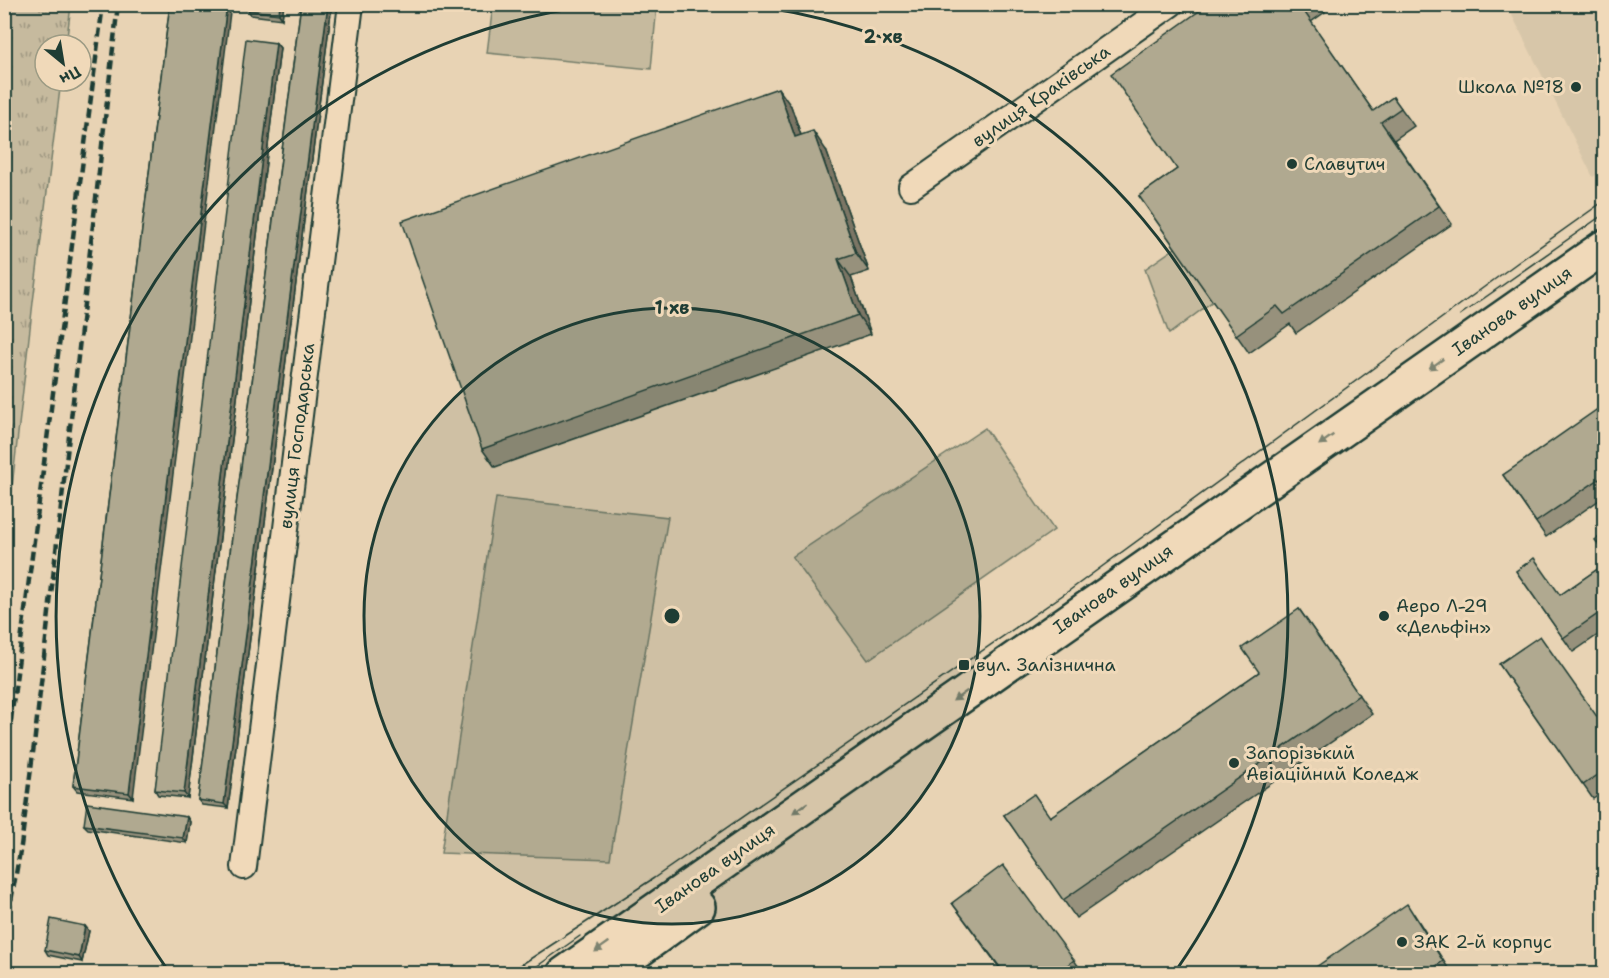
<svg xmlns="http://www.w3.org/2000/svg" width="1609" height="978" font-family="'Shantell Sans',sans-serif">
  <defs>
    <pattern id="park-tufts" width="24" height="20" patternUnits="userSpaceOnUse" patternTransform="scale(1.5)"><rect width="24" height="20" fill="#c6ba9e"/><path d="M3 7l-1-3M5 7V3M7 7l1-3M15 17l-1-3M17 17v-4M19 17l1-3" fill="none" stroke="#a09882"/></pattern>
  </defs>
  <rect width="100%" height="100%" fill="#e8d3b4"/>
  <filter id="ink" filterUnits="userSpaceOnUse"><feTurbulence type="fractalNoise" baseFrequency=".0167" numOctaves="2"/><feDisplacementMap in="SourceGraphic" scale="12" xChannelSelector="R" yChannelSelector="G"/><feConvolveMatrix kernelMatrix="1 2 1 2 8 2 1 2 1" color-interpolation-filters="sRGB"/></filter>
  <g filter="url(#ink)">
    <path fill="#d7c6a9" d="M1507 5H1604V170L1593 177Z"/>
    <path fill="#c6ba9e" stroke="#727c69" stroke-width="1.5" d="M493 5H657L651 69 487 53Z
      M1178 246 1213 301 1169 334 1145 269Z
      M985 428 1054 530 868 660 792 557Z
      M496 498 668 517 610 859 441 853Z"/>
    <path fill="url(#park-tufts)" stroke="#727c69" stroke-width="1.5" d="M5 4 71 5 66 45H45V81H61L33 302 5 548Z"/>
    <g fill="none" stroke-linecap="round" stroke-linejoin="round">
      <defs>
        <path id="minor" d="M911 187 1171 4
          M244 867 351 4"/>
        <path id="secondary" d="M564 974 1604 247
          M606 974 698 907"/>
      </defs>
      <use href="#minor" stroke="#1f3d34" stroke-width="28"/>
      <use href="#secondary" stroke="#1f3d34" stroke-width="38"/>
      <use href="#minor" stroke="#f0d9b9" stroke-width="24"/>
      <use href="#secondary" stroke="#f0d9b9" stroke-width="33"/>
      <path stroke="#1f3d34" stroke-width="1.5" d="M1460 315 1604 214
        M507 974 654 878 1070 590 1517 263 1604 201
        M526 974 580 936"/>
      <path stroke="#1f3d34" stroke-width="4.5" stroke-dasharray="9 4.5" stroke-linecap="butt" d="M4 774 103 4
        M4 940 21 846 34 745 118 4"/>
    </g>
    <path fill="#97917c" stroke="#1f3d34" stroke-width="1.5" d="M170 4 133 798 77 791 73 786Z
      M284 4 282 19 251 15 248 10Z
      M301 4H332L228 808 202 805 198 800Z
      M1209 4H1320L1325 12 1311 22 1373 111 1393 97 1414 126 1394 140 1452 224 1296 333 1290 324 1249 353 1139 196 1177 169Z
      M276 43 280 48 188 798 158 795 155 790Z
      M791 106 801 135 826 150 869 271 851 277 871 334 495 467 482 449Z
      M1605 409V496L1546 537 1503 475Z
      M1605 564V630L1573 652 1516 571 1560 595Z
      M1299 609 1372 714 1076 918 1004 815 1050 817 1259 672Z
      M1499 664 1605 728V791L1593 799Z
      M187 817 190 822 187 843 88 829 84 825Z
      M952 903 1074 960 1084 974H1004Z
      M1414 914 1450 971 1446 974H1306Z
      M85 926 89 931 82 962 48 955 45 950Z"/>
    <path fill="#7b7665" stroke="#1f3d34" stroke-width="1.5" d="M227 4H231L133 798 129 793Z
      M280 4H284L282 19 279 14Z
      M328 4H332L228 808 224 804Z
      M276 43 280 48 188 798 184 793Z
      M778 88 791 106 808 156 795 137Z
      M813 131 826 150 869 271 856 253Z
      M838 259 851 277 871 334 858 315Z
      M187 817 190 822 187 843 183 838Z
      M85 926 89 931 82 962 79 957Z"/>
    <path fill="#b0a990" stroke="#1f3d34" stroke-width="1.5" d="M170 4H227L129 793 73 786Z
      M249 4H280L279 14 248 10Z
      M301 4H328L224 804 198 800Z
      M1209 4H1299L1373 111 1393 97 1401 108 1381 122 1439 206 1284 314 1277 306 1236 335 1139 196 1177 169 1111 74Z
      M246 39 276 43 184 793 155 790Z
      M778 88 795 137 813 131 856 253 838 259 858 315 482 449 402 221Z
      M1602 406 1605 409V475L1536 522 1503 475Z
      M1605 533V553L1595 540Z
      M1534 558 1560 595 1605 564V609L1563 638 1516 571Z
      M1299 609 1359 695 1063 900 1004 815 1034 794 1050 817 1259 672 1242 648Z
      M1540 636 1605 728V770L1583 785 1499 664Z
      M87 803 187 817 183 838 84 825Z
      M1003 865 1074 960 1056 974H1005L952 903Z
      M1407 904 1443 961 1425 974H1306Z
      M51 919 85 926 79 957 45 950Z
      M49 970 67 974H49Z"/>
    <defs><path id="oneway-solid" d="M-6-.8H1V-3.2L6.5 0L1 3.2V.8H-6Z" transform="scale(1.5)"/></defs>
    <g fill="#7d8370">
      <use href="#oneway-solid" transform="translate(1436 364) rotate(145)"/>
      <use href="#oneway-solid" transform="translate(1326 440) rotate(145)"/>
      <use href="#oneway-solid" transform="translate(960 696) rotate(145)"/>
      <use href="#oneway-solid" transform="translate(800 808) rotate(145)"/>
      <use href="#oneway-solid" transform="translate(602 947) rotate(145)"/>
    </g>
  </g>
  <circle cx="672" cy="616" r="308" fill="#1f3d34" fill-opacity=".12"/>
  <g fill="none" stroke="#1f3d34" stroke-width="3">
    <circle cx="672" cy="616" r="308"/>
    <path d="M167 969A616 616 0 0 1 597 5M747 5A616 616 0 0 1 1177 969"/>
  </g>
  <g fill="#1f3d34" stroke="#f0d9b9" stroke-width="2">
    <circle cx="1576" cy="87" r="6"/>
    <circle cx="1292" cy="164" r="6"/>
    <circle cx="1384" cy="616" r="6"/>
    <rect x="958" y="659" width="12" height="12" rx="3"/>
    <circle cx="1234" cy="763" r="6"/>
    <circle cx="1402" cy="942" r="6"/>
  </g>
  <g text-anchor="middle" stroke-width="6" stroke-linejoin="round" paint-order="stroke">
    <g font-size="18" fill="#1f3d34" stroke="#f0d9b9" text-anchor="start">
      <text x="1564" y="93" text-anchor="end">Школа №18</text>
      <text x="1304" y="170">Славутич</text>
      <text x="1396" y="612">Аеро Л-29<tspan x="1396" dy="21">«Дельфін»</tspan></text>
      <text x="976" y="671">вул. Залізнична</text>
      <text x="1246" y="759">Запорізький<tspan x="1246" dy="21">Авіаційний Коледж</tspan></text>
      <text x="1414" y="948">ЗАК 2-й корпус</text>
    </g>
    <g font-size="18" fill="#1f3d34" stroke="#f0d9b9">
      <text transform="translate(1041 96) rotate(-35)" y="6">вулиця Краківська</text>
      <text transform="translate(1512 311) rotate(-35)" y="6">Іванова вулиця</text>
      <text transform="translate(297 436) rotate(-83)" y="6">вулиця Господарська</text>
      <text transform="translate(1113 589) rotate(-35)" y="6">Іванова вулиця</text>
      <text transform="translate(715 868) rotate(-35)" y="6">Іванова вулиця</text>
    </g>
  </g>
  <circle cx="672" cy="616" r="9" fill="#1f3d34" stroke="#f0d9b9" stroke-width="3"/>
  <g font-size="18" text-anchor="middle" font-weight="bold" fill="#1f3d34" stroke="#f0d9b9" stroke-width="6" stroke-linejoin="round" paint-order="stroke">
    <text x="883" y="43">2 хв</text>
    <text x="672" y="314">1 хв</text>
  </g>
  <rect width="1609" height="978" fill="none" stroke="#f0d9b9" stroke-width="24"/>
  <rect x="12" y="12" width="1585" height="954" fill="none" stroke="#1f3d34" stroke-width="2" filter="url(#ink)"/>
  <g transform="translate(63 63) rotate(150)"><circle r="28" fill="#f0d9b9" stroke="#9c9b84" stroke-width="1.5"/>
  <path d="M0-4.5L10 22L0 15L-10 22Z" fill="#1f3d34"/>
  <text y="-9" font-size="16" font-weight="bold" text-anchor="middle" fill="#1f3d34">Пн</text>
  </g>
</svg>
